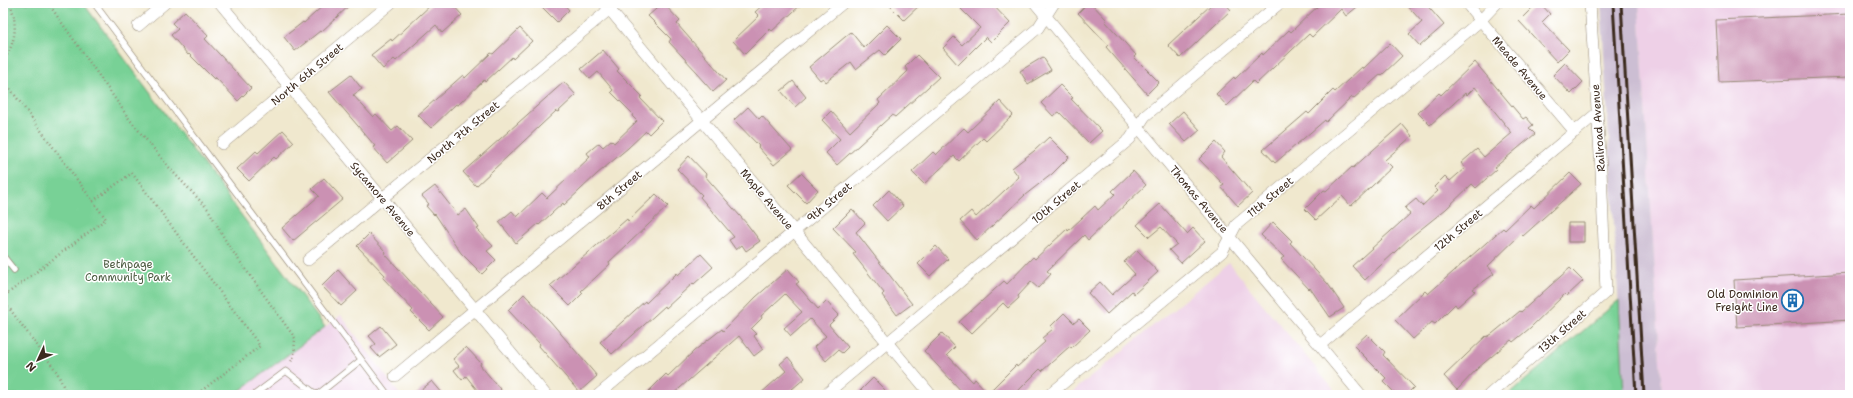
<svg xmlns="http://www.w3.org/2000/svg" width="1853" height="398" font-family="'Shantell Sans',sans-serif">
  <rect width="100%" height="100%" fill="#fff"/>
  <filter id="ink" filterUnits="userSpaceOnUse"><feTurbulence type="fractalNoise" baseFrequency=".025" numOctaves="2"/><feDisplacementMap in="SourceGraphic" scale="8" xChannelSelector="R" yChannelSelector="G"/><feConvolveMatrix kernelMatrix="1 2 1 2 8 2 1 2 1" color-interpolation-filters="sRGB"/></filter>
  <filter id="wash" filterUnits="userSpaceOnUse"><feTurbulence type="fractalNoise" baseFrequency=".012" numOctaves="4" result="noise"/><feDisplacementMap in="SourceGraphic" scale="16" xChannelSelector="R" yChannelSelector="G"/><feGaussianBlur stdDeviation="0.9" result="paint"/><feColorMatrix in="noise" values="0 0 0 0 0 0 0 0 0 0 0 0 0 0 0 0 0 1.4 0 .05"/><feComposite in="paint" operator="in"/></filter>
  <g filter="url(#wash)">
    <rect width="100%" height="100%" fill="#f0e8ce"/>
    <path fill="#eed0e7" d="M1639 3H1850V395H1662Z
      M1229 263 1338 395H1069Z
      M341 315 400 395H234L325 327Z"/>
    <path fill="#ccbed3" d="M1601 3H1639L1662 395H1624Z"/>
    <path fill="#78d196" stroke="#5a7e5a" d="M3 3H83L325 327 234 395H3Z
      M1619 300 1624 395H1508Z"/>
    <g id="blocks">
      <path fill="#cb91b3" d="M326 3H352L321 32 320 31 295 51 284 37 303 22 304 23Z
        M433 3H451L462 15 442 33 436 25 396 61 394 59 383 69 371 55 391 39 392 41Z
        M538 3H563L569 10 557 22Z
        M663 3 680 21 677 24 726 80 713 92 696 73 697 72 669 42 671 39 648 16Z
        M765 3H803L772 31 770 29 745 54 733 41 759 16 755 12Z
        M887 3H922L904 20Z
        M967 3H991L1010 23 991 42 986 37 958 65 943 48 954 37 962 45 980 28 961 9Z
        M1088 3H1091L1107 20 1105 21 1136 55 1134 57 1159 82 1147 94 1106 47 1108 45 1078 13Z
        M1213 3H1225L1231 10 1180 58 1168 45Z
        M1321 3H1362L1346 16 1341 9 1312 37 1309 34 1256 84 1253 81 1227 106 1216 94 1234 77 1235 79 1262 53 1263 55 1289 30 1291 32Z
        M1405 3H1425L1444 25 1420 46 1409 34 1422 22Z
        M1537 3H1540L1550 14 1542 22 1569 50 1557 62 1519 21Z
        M185 11 208 36 205 39 251 88 238 101 215 77 214 79 189 54 188 55 171 35 178 29 172 23Z
        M1850 14V77L1719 82 1716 20Z
        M887 25 901 39 885 55 880 50 856 69 851 62 826 82 823 78 820 80 809 67 851 32 864 48Z
        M520 28 532 41 513 59 512 57 485 82 484 80 458 105 456 104 431 128 418 115 463 75 465 78 491 53 493 54Z
        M1390 43 1402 56 1382 75 1381 74 1353 99 1352 97 1326 122 1325 120 1275 163 1263 150 1307 112 1309 114 1333 90 1335 92 1362 67 1363 69Z
        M603 50 619 69 617 71 642 96 640 98 662 121 649 134 646 131 628 148 597 174 564 205 563 203 539 225 538 224 516 243 499 222 512 211 517 217 542 193 547 198 590 157 587 153 599 143 603 147 611 140 614 143 637 121 632 116 633 114 611 92 613 90 598 72 590 79 581 69Z
        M917 55 939 77 895 117 892 115 837 165 826 153 840 139 822 120 831 111 850 132 880 103 878 100 908 71 905 67Z
        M1043 57 1051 70 1028 84 1020 71Z
        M1475 62 1523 119 1526 117 1533 125 1529 128 1535 134 1494 168 1496 170 1476 188 1472 184 1446 209 1411 237 1365 280 1352 266 1410 214 1405 208 1416 199 1422 206 1438 191 1434 187 1445 176 1450 181 1465 168 1461 163 1477 149 1484 157 1512 133 1475 87 1467 95 1465 93 1430 125 1418 113 1439 93 1441 95Z
        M1565 63 1583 82 1571 94 1553 75Z
        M351 75 362 89 353 95 373 117 376 114 392 131 398 126 412 141 387 163 373 147 375 146 329 92Z
        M793 81 806 97 795 107 781 91Z
        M564 82 576 95 558 112 556 111 476 186 463 172Z
        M1060 85 1073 98 1071 99 1102 131 1089 143 1059 112 1053 116 1041 103Z
        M1000 101 1013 115 986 141 983 138 959 161 954 156 924 184 912 172 933 152 936 155 964 128 968 132Z
        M748 107 759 119 762 116 792 150 774 165 758 147 759 146 734 120Z
        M1183 111 1200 130 1186 142 1169 124Z
        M1402 124 1412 136 1385 160 1392 167 1351 206 1342 196 1316 220 1305 209 1324 190 1326 191 1352 167 1353 168Z
        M283 130 294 142 276 159 274 157 249 181 237 169 256 151 258 153Z
        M1049 137 1069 157 1052 174 1025 195 977 240 960 221 971 211 976 217 1019 177 1012 168 1034 151Z
        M1216 142 1225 152 1221 157 1252 193 1238 206 1221 187 1224 185 1199 159Z
        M689 156 706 174 705 176 747 224 760 241 746 251 742 245 736 250 729 240 734 237 700 197 702 195 677 169Z
        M1133 171 1146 185 1088 240 1084 235 1047 271 1051 274 1038 288 1031 282 1018 296 1019 298 1008 308 1003 303 971 334 959 322 1004 281 1007 284 1033 257 1035 259 1067 229 1068 231 1095 206 1098 210 1115 194 1112 191Z
        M801 173 818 190 806 203 788 185Z
        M1570 173 1581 184 1523 236 1521 234 1488 266 1494 274 1473 289 1475 291 1457 307 1455 304 1435 324 1432 322 1413 339 1395 320 1425 291 1428 294 1503 228 1505 230 1531 205 1534 208Z
        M324 178 343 199 293 241 282 228 319 196 312 189Z
        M435 186 458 215 466 209 479 228 477 229 493 246 487 251 496 260 482 274 461 253 435 214 434 215 426 206 429 204 422 196Z
        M889 190 903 206 887 221 873 206Z
        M656 194 668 206 609 262 610 264 581 291 583 293 570 306 550 286 627 219 628 221Z
        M1160 204 1187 234 1193 228 1205 241 1181 263 1169 250 1177 244 1161 227 1149 237 1137 225Z
        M852 209 865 223 856 232 912 304 897 315 882 295 884 293 853 254 856 252 833 228Z
        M1273 222 1292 241 1290 243 1328 284 1344 308 1330 317 1310 288 1309 289 1281 259 1284 257 1261 235Z
        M1568 223H1584V242H1568Z
        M369 234 386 252 385 254 443 317 429 330 411 312 413 310 383 278 385 275 357 246Z
        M936 246 948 259 930 276 918 264Z
        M1137 250 1158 272 1134 294 1132 291 1107 314 1088 293 1100 282 1112 295 1135 274 1124 262Z
        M701 254 713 267 694 284 693 283 666 308 665 306 612 354 600 342 645 301 646 303 677 273 678 275Z
        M1570 268 1583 281 1567 296 1565 294 1530 328 1513 342 1511 340 1478 368 1457 390 1444 376 1486 336 1487 337 1492 334 1520 311 1521 312Z
        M788 269 799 282 796 284 818 309 826 301 839 315 829 325 848 347 842 353 838 350 826 361 814 347 826 336 810 319 791 336 784 328 802 312 785 294 761 316 762 318 751 329 756 334 754 336 763 349 754 356 739 336 672 395H645L666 374 668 376 694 351 722 329 723 331 756 297Z
        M338 270 357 291 341 306 322 286Z
        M1850 273V320L1737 327 1734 280Z
        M524 294 550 321 597 376 579 392 539 346 540 344 508 310Z
        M1064 313 1074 323 1079 319 1090 330 1071 348 1070 346 1042 371 1040 369 1014 395H965L924 351 942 333 955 347 947 355 973 382 975 379 988 393 1016 365 1017 367 1045 342 1042 338 1053 329 1051 326Z
        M381 326 396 344 379 357 371 348 376 344 369 336Z
        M1367 334 1385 352 1383 355 1414 387 1406 395H1397L1383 381 1386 378 1354 346Z
        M466 347 481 363 480 365 505 395H481L466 376 462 380 454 370 459 366 453 359Z
        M788 357 805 378 785 395H759L786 371 780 364Z
        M873 378 890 395H856Z
        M432 381 444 395H415Z"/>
    </g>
  </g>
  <g filter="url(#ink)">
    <use href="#blocks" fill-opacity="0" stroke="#968976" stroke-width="1"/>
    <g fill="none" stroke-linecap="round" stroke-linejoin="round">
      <defs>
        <path id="service" d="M94 3 388 395
          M3 256 14 270
          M254 395 286 371 317 395 361 360"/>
        <path id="minor" d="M220 3 546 395
          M604 3 931 395
          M1035 3 1361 395
          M1466 3 1575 132
          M138 26 165 3
          M222 144 391 3
          M308 260 617 3
          M1320 345 1596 114
          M395 376 843 3
          M598 395 1038 28 1054 3
          M825 395 1130 139 1145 116 1280 3
          M1049 395 1222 252 1236 225 1480 21 1497 3
          M1489 395 1606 292 1601 170 1590 3"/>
      </defs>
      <use href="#service" stroke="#968976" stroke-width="7"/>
      <use href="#minor" stroke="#968976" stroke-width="12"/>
      <path stroke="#968976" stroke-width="2.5" stroke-dasharray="1 3" stroke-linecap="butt" d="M48 3 130 120 173 172 208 209 228 245 295 338 294 356 290 364
        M3 62C16 41 18 26 10 3
        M3 79 106 219 3 297
        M93 201 132 173 260 346 196 395
        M3 300 57 372 67 395"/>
      <use href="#service" stroke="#fff" stroke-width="5.5"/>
      <use href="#minor" stroke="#fff" stroke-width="11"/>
      <path stroke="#3b2a1e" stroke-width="3" d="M1613 3 1636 395
        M1621 3 1644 395"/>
    </g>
  </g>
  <defs>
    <symbol id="building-ring" viewBox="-11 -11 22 22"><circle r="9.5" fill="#fff" stroke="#1f6fb2" stroke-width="1.5"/><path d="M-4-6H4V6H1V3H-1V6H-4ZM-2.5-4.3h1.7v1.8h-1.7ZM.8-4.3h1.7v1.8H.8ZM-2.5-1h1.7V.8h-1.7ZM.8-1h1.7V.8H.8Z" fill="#1f6fb2"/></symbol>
  </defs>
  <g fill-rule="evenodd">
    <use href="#building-ring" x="1780" y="288" width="25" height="25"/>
  </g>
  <g text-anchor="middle" stroke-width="3" stroke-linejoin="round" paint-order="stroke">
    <g font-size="11" fill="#3b2a1e" stroke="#fff">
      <text transform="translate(1520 68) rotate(50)" y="4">Meade Avenue</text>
      <text transform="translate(307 74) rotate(-40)" y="4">North 6th Street</text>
      <text transform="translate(1598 128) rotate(-94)" y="4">Railroad Avenue</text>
      <text transform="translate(463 132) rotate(-40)" y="4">North 7th Street</text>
      <text transform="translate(619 190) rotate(-40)" y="4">8th Street</text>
      <text transform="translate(1270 197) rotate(-40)" y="4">11th Street</text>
      <text transform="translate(383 199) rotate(50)" y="4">Sycamore Avenue</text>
      <text transform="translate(767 199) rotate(50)" y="4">Maple Avenue</text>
      <text transform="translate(1199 199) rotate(50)" y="4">Thomas Avenue</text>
      <text transform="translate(829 202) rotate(-40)" y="4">9th Street</text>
      <text transform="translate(1056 202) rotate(-40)" y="4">10th Street</text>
      <text transform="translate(1458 230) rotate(-40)" y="4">12th Street</text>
      <text transform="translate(1562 331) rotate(-41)" y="4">13th Street</text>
    </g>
    <g font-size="11" fill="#4d5c42" stroke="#fff">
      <text x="128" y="268">Bethpage<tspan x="128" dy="13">Community Park</tspan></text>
    </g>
    <g font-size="11" fill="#3b2a1e" stroke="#fff" text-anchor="end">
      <text x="1778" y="298">Old Dominion<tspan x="1778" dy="13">Freight Line</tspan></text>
    </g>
  </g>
  <rect width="1853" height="398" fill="none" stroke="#fff" stroke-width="16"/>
  <g transform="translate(38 360) rotate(226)" stroke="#ffffff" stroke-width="3" paint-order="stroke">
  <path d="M0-3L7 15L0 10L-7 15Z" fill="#3b2a1e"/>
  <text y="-6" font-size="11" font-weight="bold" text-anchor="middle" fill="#3b2a1e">N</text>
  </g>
</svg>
